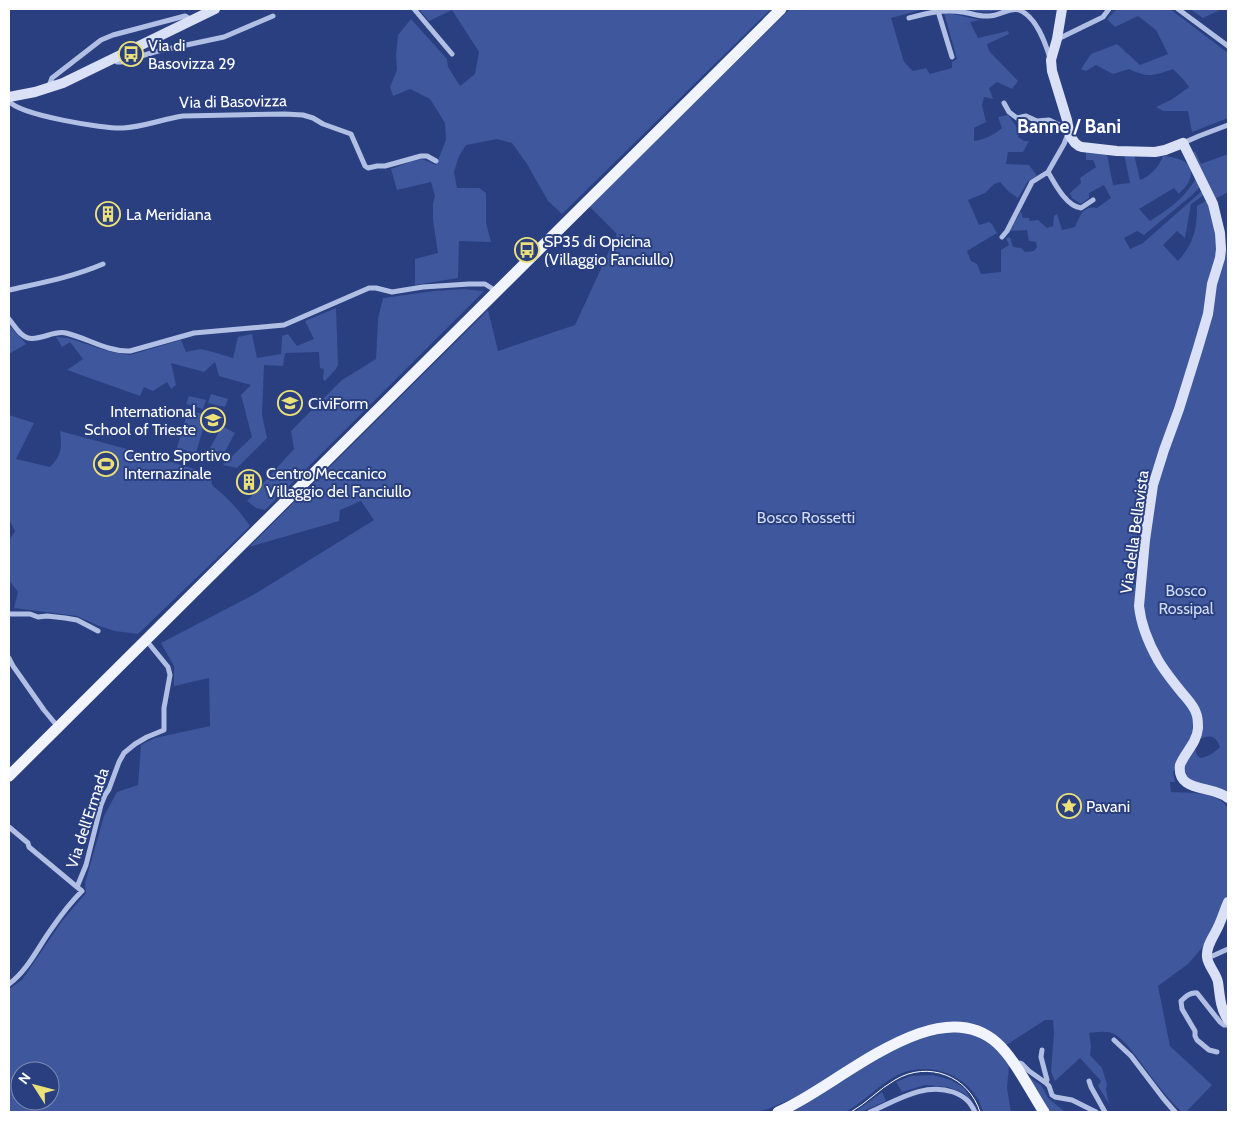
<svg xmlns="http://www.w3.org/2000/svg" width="1237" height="1121" font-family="Cabin,sans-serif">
  <rect width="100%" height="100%" fill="#293f80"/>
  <path fill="#3e579d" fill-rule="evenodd" d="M419 9H771L562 214 548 201 527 164 512 143 497 139 466 145 459 156 454 172 457 188H479L486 193V223L491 242 459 241 458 278 415 285V259L438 253 433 220V203L435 196 431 182 397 190 391 169 410 162 422 159 436 165 446 140 445 123 430 99 410 89 393 96 390 87 397 70 396 55 398 35 411 19 447 59 448 67 460 86 475 74 479 52 452 10 429 21Z
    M790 9H924L891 18 904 62 913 71 926 68 930 74 952 68V62L957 59 944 13 953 14 980 20 970 22 978 38 1008 31 1009 34 987 44 989 51 1018 81 1012 89 997 82 989 88 993 99 984 97 982 105 986 122 974 128V141C986 139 992 136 1002 128L998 117 1008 115 1019 130 1018 137 1024 141H1029L1023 152H1008L1006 164 1029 165 1037 176 1028 181 1018 198 1008 191 1000 182 994 184 985 193 968 200 979 225 989 222 992 224 997 233 967 251 971 261 977 264 981 274 1001 272V250L1009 245 1006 238 1010 237 1013 247 1021 248 1025 252 1034 251 1037 247 1036 242 1029 241 1027 230 1010 231 1021 211 1023 218H1029L1030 221 1038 220 1047 228 1053 226 1054 216 1057 214 1062 230 1075 227C1080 216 1083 205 1097 208L1111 198 1104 185 1089 193V198L1081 204 1072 198 1070 193 1081 183 1080 178 1096 167 1093 160H1086V151L1107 154 1113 185 1130 183 1124 154H1134L1140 180C1151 176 1159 166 1163 156 1177 157 1198 162 1189 181 1187 186 1182 190 1179 194L1174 188 1139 209 1150 221C1172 207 1183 199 1197 177L1201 186 1191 196 1144 235 1137 231 1124 238 1130 249 1143 243 1203 190 1204 195 1191 204 1185 238 1177 231 1163 245 1178 261C1194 243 1197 229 1197 206L1209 199 1219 253 1209 285 1200 328 1163 440 1147 484 1138 548 1135 587V604L1138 620 1190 708 1193 722 1192 736 1176 764 1173 773 1175 782H1170L1171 792C1189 793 1217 791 1228 808V893L1218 922 1207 942 1188 964 1158 986 1170 1046 1212 1085 1186 1112H1182C1168 1099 1156 1083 1144 1067 1136 1056 1127 1043 1116 1035 1109 1030 1097 1032 1089 1033L1091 1046 1090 1055 1102 1068 1107 1084 1106 1090 1109 1104 1098 1086 1101 1081 1080 1058 1055 1081 1051 1071 1054 1033 1053 1020H1045L1005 1046 993 1034 979 1027 963 1023 947 1022 925 1027 830 1077 794 1098 768 1109 755 1112H9V989L22 980 62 921 86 893 85 883 104 816 117 792 138 785 141 745 155 738 210 726 209 678 174 686V666L161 643 253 595 374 520 361 501 340 510 339 521 249 547 488 310 498 351 575 325 617 234 589 206ZM20 1071H50V1101H20Z
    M961 9H1007C991 13 977 12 961 9Z
    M1117 9H1170L1228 53V118L1192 132 1188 111H1163L1156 107 1171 100 1189 87 1183 79 1173 69C1153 76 1148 78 1129 69L1113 74 1096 65 1086 71 1081 69 1091 54 1117 44 1140 65 1168 54 1156 30 1138 16 1115 27 1107 19Z
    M1190 9H1222L1203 18Z
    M1195 151 1201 164 1228 154V192L1215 199 1191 154Z
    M1228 249V794L1188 781 1183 766 1194 746 1197 755 1200 758C1208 757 1214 753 1220 747 1216 735 1209 734 1198 740L1201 721 1165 665 1154 644 1146 622 1142 602 1155 488 1214 295 1224 250Z
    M464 289 484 291 265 510 256 508 247 501C263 484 278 466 294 449L291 431 342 380 376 359 378 319 383 298 434 291Z
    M336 308 338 365 336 369 325 381 323 379 324 369 320 368 319 352 285 353 283 366 264 365 262 415 267 438 237 468 223 465 252 437 241 395 251 385 219 376 215 362 204 372 171 363 176 385 171 389 167 382 153 391 144 387 140 396 67 370 83 359 70 342 62 347 56 337 68 338 111 352 130 355 181 340 186 352 200 349 213 352 233 358 238 337 252 334 257 358 281 354 282 336 288 334 297 346 314 339 305 321Z
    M9 325 26 344 9 354Z
    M211 394 228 399 225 407 208 403Z
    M189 396 206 400 203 409 186 404Z
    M188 410 207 415 196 453 177 448Z
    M9 415 34 423 16 459 50 467C62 455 62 447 60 431L138 452 211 474 212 485C227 497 239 510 250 526L238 538 138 634 115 631 99 626 77 616 14 608 18 592 9 580V541L15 531 9 519Z
    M222 426 235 433 222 457 209 450Z
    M932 1033H971L984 1039 999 1052 1009 1066 1007 1088 1011 1112H983C981 1108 980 1102 977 1098 959 1068 917 1060 889 1080 874 1090 861 1104 845 1112H792L883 1054Z
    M933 1075 951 1080 964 1088 973 1102 964 1093 948 1087 925 1085 902 1092 896 1082 911 1076Z
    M1025 1075 1041 1085 1048 1098 1065 1112H1048Z
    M882 1092 886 1101 861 1112H855Z"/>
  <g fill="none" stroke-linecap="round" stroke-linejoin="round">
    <path stroke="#b1bfe5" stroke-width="5" d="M414 9 452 54
      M1178 9 1228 46
      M938 11 952 57
      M909 18C928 13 943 9 962 12 971 13 980 17 989 16 999 16 1010 7 1019 10 1036 16 1045 42 1050 58
      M1058 39 1103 17 1109 9
      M114 58 117 62H121L158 51 224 37 273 16
      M49 86 52 78 101 40 113 35 185 16 192 20
      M9 101C19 115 104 129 123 128 143 127 163 119 183 116L285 114 303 115 313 118 323 124 351 134 365 166 368 168 377 166H385L421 156H427L436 161
      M1004 103 1009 112 1017 118 1026 116 1037 121 1049 120 1068 129
      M1183 143 1199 136 1228 125
      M1048 172C1055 184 1066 206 1081 208L1093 200
      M1002 237 1007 231 1032 182 1048 172 1064 144 1068 134
      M9 290C40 283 73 277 103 264
      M9 319C14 325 20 336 28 338 40 341 54 330 66 333 87 338 108 352 130 351L194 333 284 325 369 288H376L392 292 423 287 469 284H485L496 291
      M9 614H30L38 617 47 616 65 618 77 620 98 631
      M9 658 13 666 44 710 58 727
      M9 827 28 843 29 847 77 887
      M1208 958 1228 949
      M9 984C28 970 38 947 52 928 61 915 71 902 82 891L77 887 86 865 101 805 105 795 109 789 119 762 124 753 135 744 147 737 164 730V708L170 675 168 667 146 640
      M1114 1040 1131 1056 1163 1098 1175 1112
      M1042 1050 1041 1057 1047 1080 1046 1083
      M1217 1052 1209 1050 1197 1040 1195 1036V1031L1182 1009 1181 1001C1185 997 1190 992 1197 993L1220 1022 1224 1025H1228
      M1016 1066 1020 1063 1022 1064 1029 1071 1046 1083 1049 1086 1052 1095 1055 1097 1072 1100 1096 1112
      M1089 1081 1091 1087 1105 1112
      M870 1112C896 1101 924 1082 953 1092 964 1096 970 1101 975 1112"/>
    <path stroke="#dae0f5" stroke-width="10" d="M1062 9 1057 39 1051 60 1052 71 1067 120 1070 136 1075 143 1079 146 1082 147 1117 151 1155 152 1165 150 1183 143 1213 204 1220 233 1221 249 1220 258 1212 284 1208 314 1198 348 1179 409 1164 450 1153 485 1145 540 1139 606C1141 625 1149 644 1158 660 1165 672 1174 683 1183 694 1188 700 1194 706 1196 713 1198 717 1198 723 1198 728 1197 743 1185 752 1180 765 1176 793 1213 785 1228 798
      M9 97 35 92 63 83 215 9
      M1228 902C1224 911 1221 922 1216 931 1212 939 1206 947 1207 957 1208 966 1216 973 1218 982 1220 996 1220 1008 1228 1020"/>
    <path stroke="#f1f3fd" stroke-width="11" d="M9 776 781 9
      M778 1112C834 1090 936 988 997 1043 1014 1058 1031 1092 1044 1112"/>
    <path stroke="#fff" stroke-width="1" d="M851 1112C867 1103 879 1089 895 1080 928 1060 969 1076 980 1112"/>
  </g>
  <defs>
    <symbol id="bus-ring" viewBox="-11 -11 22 22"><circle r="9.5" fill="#293f80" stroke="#ece078" stroke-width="1.5"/><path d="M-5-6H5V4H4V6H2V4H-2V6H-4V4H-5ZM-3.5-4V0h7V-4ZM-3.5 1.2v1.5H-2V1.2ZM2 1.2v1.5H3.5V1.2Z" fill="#ece078"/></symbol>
    <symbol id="building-ring" viewBox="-11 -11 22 22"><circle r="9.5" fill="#293f80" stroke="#ece078" stroke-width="1.5"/><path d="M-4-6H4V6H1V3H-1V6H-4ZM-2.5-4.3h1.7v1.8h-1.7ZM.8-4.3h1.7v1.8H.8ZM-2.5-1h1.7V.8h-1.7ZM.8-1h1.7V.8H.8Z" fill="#ece078"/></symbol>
    <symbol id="school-ring" viewBox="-11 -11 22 22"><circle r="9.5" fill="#293f80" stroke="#ece078" stroke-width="1.5"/><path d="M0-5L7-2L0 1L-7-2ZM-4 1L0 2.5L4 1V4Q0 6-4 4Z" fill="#ece078"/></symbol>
    <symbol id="stadium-ring" viewBox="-11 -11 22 22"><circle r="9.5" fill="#293f80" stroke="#ece078" stroke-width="1.5"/><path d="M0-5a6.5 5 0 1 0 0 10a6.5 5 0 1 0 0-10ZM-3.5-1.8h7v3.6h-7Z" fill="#ece078"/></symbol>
    <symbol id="sight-ring" viewBox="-11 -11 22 22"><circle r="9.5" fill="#293f80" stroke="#ece078" stroke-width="1.5"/><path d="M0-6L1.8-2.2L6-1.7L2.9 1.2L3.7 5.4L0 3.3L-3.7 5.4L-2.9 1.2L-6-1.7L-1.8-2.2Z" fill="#ece078"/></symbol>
  </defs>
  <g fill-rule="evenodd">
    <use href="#bus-ring" x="117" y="40" width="28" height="28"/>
    <use href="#building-ring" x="94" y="200" width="28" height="28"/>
    <use href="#bus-ring" x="513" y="236" width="28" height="28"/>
    <use href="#school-ring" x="276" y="389" width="28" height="28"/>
    <use href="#school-ring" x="199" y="406" width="28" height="28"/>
    <use href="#stadium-ring" x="92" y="450" width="28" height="28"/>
    <use href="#building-ring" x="235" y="468" width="28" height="28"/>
    <use href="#sight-ring" x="1055" y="792" width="28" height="28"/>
  </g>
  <g text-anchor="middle" stroke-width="4" stroke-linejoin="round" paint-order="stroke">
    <g font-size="16" fill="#fff" stroke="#293f80" text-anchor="start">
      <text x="148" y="51">Via di<tspan x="148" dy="18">Basovizza 29</tspan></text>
      <text x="126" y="220">La Meridiana</text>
      <text x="544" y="247">SP35 di Opicina<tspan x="544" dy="18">(Villaggio Fanciullo)</tspan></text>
      <text x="308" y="409">CiviForm</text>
      <text x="196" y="417" text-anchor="end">International<tspan x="196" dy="18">School of Trieste</tspan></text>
      <text x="124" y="461">Centro Sportivo<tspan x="124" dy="18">Internazinale</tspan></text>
      <text x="266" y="479">Centro Meccanico<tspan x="266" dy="18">Villaggio del Fanciullo</tspan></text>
      <text x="1086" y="812">Pavani</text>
    </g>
    <g font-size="16" fill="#fff" stroke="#293f80">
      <text transform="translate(233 101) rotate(-1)" y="6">Via di Basovizza</text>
      <text transform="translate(1134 532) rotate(-82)" y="6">Via della Bellavista</text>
      <text transform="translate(87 818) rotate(-72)" y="6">Via dell'Ermada</text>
    </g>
    <g font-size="16" fill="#d3dcf4" stroke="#293f80">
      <text x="806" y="523">Bosco Rossetti</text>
      <text x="1186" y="596">Bosco<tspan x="1186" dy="18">Rossipal</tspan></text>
    </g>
    <g font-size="19" font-weight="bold" fill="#fff" stroke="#293f80">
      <text x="1069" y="133">Banne / Bani</text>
    </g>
  </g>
  <rect width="1237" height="1121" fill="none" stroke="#ffffff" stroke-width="20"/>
  <g transform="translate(35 1086) rotate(306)"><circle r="24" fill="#293f80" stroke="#7f8cb3"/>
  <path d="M0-4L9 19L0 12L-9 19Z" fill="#ece078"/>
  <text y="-8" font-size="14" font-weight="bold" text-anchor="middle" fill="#ffffff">N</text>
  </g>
</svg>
